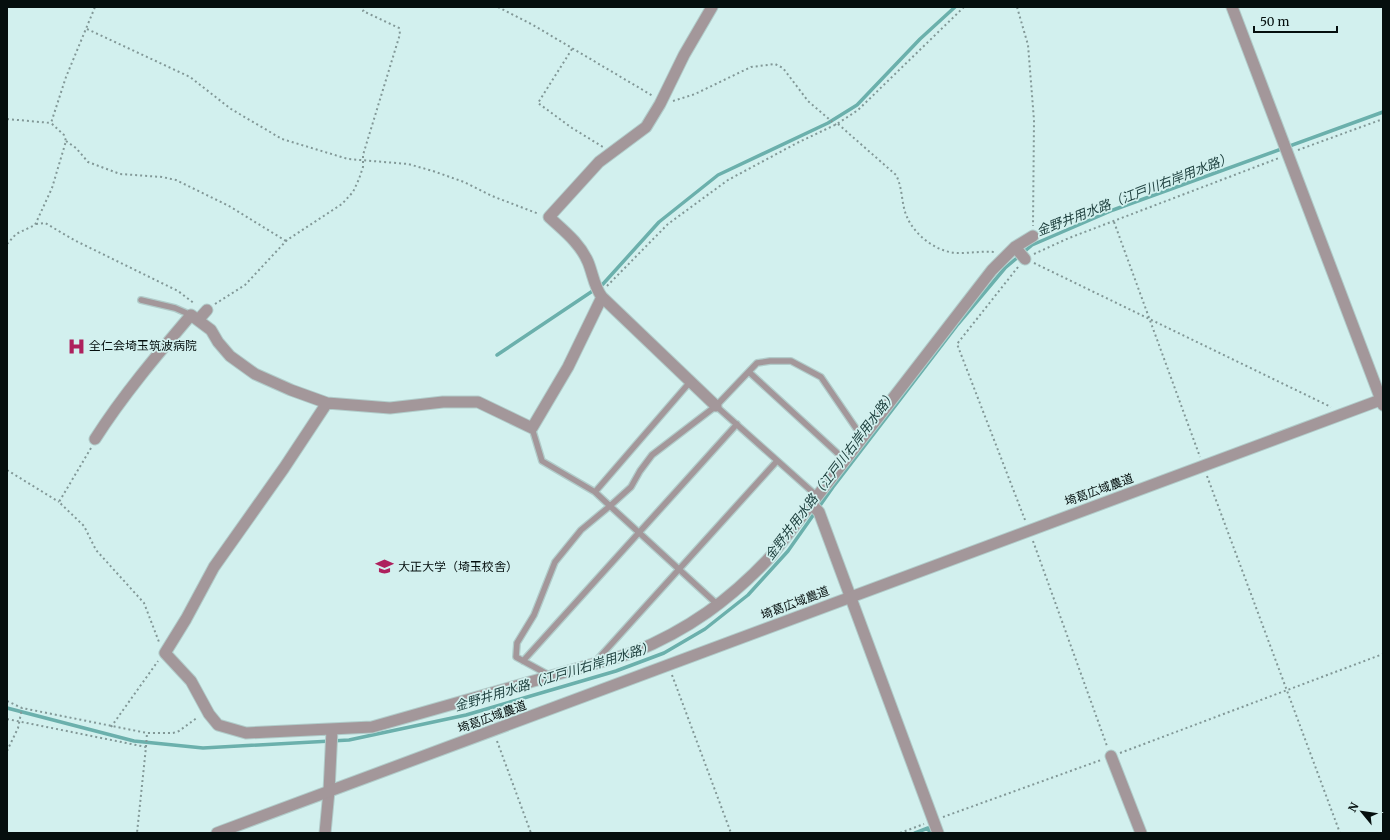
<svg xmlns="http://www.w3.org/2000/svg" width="1390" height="840" font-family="Merriweather,'Noto Sans JP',serif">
  <rect width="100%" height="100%" fill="#d2f0ee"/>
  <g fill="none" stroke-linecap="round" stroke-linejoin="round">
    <path stroke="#6bb0ac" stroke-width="3.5" d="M497 355 603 284 659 222 718 175 828 123 857 105 920 39 955 7
      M7 708 134 741 203 748 349 740 466 715 616 671 664 653 705 629 748 595 788 551 833 487 958 324 1005 268 1032 245 1113 210 1383 112
      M915 833 928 828 930 833"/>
    <defs>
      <path id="service" d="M141 300 175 308 191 315
        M749 372 845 460
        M716 406 817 496
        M532 428 542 461 595 492 610 506 581 530 555 562 534 615 517 643 516 657 549 675
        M595 492 690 382
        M718 605 610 506 631 487 640 471 652 455 716 406 757 363 770 361H791L821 377 862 437
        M523 661 737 424
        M596 661 777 461"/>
      <path id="minor" d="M712 7 684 55 660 104 646 127 599 162 549 217C564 231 580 243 588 262 593 274 594 287 602 297L716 406
        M1232 7 1383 405
        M1015 247 1025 259
        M198 320 207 310
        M327 403 284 468 214 567 186 619 165 653 191 681 209 714 218 725 246 733 372 727 632 653C688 630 730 600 771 556L992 270 1015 247 1033 236
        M95 439C123 395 157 355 191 315L211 330 218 342 230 356 255 374 291 390 327 403 390 408 443 402H478L532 428 568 367 602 297
        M811 504 819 512 938 833
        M1111 756 1141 833
        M325 833 329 791 332 730"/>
      <path id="tertiary" d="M217 833 1383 399"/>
    </defs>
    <use href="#service" stroke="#b1ccca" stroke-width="8"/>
    <use href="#minor" stroke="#b1ccca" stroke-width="13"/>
    <use href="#tertiary" stroke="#b1ccca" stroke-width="13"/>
    <path stroke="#829897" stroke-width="2" stroke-dasharray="2 3" stroke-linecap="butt" d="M498 7 533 25 653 96
      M1017 7 1028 45 1034 120 1033 226
      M87 29 190 77 231 109 282 139 348 159 408 164 433 171 464 182 492 196 539 214
      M572 49 538 103 572 128 603 147
      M673 101 695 94 751 67 775 64 783 68 808 101 836 125
      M7 119 51 123
      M838 124 896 175C903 188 901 204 907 217 915 236 939 254 960 253 972 253 983 251 994 252
      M66 141 76 148 88 162 120 174 162 177 176 180 229 206 286 241
      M1298 150 1383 119
      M1114 222 1200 457
      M36 224 45 223 76 241 178 291 195 304
      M7 244 16 234 35 225 52 188 66 141 64 135 51 123 66 77 95 7
      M1034 254 1069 238 1279 158
      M1034 263 1331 407
      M1018 267 957 344 1025 520
      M607 286 668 224 728 180 797 143 837 124 858 110 964 7
      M215 304 245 285 287 240 342 204 353 192 359 179 363 167V155L400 34 399 28 363 11 366 7
      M91 448 59 502 84 526 96 550 144 603 159 642
      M7 470 59 502
      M1207 476 1340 833
      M1033 541 1107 746
      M672 675 731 833
      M7 701 22 708 147 733H173L179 731 198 717
      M7 719 146 747 137 833
      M111 727 158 661
      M497 741 531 833
      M146 747 147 733
      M7 751 18 728 22 708
      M1120 753 1383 654
      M943 817 1101 760
      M900 833 924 824"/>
    <use href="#service" stroke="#a3979a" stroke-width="5.5"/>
    <use href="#minor" stroke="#a3979a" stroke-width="11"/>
    <use href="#tertiary" stroke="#a3979a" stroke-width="11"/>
  </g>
  <defs>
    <symbol id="hospital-bare" viewBox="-9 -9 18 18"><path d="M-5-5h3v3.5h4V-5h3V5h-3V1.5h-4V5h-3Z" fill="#ae215d" stroke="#d2f0ee" stroke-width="2.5" paint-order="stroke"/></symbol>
    <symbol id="university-bare" viewBox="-9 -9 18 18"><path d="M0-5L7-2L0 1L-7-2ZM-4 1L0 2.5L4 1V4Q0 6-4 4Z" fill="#ae215d" stroke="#d2f0ee" stroke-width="2.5" paint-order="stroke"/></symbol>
  </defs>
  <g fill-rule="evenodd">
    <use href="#hospital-bare" x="64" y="334" width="25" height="25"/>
    <use href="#university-bare" x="372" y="554" width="25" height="25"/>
  </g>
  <g text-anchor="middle" stroke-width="3.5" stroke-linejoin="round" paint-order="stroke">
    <g font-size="12" fill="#050f0e" stroke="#d2f0ee" text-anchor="start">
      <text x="89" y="350">全仁会埼玉筑波病院</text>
      <text x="398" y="571">大正大学（埼玉校舎）</text>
    </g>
    <g font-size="12" fill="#050f0e" stroke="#d2f0ee">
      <text transform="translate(1099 490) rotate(-20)" y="4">埼葛広域農道</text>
      <text transform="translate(795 603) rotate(-21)" y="4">埼葛広域農道</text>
      <text transform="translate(492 717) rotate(-20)" y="4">埼葛広域農道</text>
    </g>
    <g font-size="13" font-style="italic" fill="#1b3d3b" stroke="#d2f0ee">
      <text transform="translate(1134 194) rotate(-21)" y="5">金野井用水路（江戸川右岸用水路）</text>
      <text transform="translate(830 475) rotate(-53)" y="5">金野井用水路（江戸川右岸用水路）</text>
      <text transform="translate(554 676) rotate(-17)" y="5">金野井用水路（江戸川右岸用水路）</text>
    </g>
  </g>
  <rect width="1390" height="840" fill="none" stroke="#050f0e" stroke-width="16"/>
  <g transform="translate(1362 812) rotate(299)" stroke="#d2f0ee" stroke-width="3" paint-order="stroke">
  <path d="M0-3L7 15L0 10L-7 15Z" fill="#050f0e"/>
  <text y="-6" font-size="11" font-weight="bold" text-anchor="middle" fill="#050f0e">N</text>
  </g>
  <path d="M1254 26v6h83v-6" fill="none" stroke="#050f0e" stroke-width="2"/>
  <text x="1260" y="26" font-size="12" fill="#050f0e" stroke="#d2f0ee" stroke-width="3" paint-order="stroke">50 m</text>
</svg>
